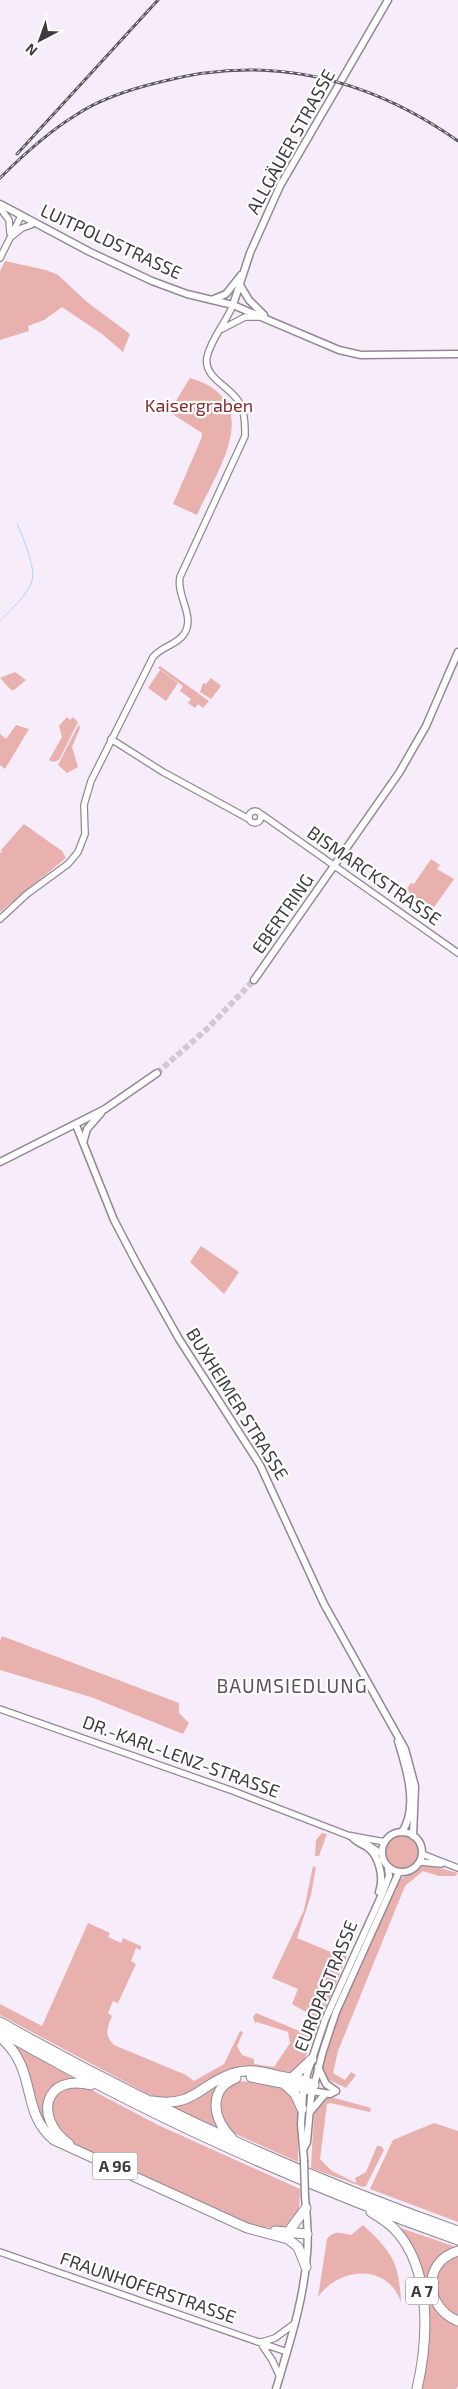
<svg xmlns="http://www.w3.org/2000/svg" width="458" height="2389" font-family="'Exo 2',sans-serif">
  <rect width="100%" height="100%" fill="#f7ecfa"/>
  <path fill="#e8b1ae" d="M5 261 46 270 58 275 87 302 130 334 123 352 102 334 62 307 44 320 28 326 29 331 0 340V271Z
    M190 378C267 401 218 469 197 515L173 504 202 437V433L169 412Z
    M160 666 209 701 203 708 198 704 195 708 188 703 191 699 180 691 183 686 158 668Z
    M160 670 178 683 166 701 148 688Z
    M15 672 26 680 14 690H11L0 678Z
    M211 678 221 686 211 699 200 692 203 683 206 684Z
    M67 717 70 720 73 717 78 722 59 760 53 762 49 760 62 737 59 726Z
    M79 724 80 728 72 747 78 767 67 773 58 765Z
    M16 725 29 729 5 769 0 765V734L6 739Z
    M24 824 62 851 66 858 0 912V853L2 852 1 850Z
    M431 859 440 865 437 869 454 879 432 910 406 890 411 883 414 884Z
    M201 1246 239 1272 224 1294 190 1262Z
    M2 1636 179 1703V1713L189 1723 183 1734 91 1697 0 1670V1641Z
    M322 1833 327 1834 319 1856H315L316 1840Z
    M384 1852a18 18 0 1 1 36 0a18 18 0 1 1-36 0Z
    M425 1864 458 1873 455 1876H439L423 1871 405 1886 338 2051 333 2073 345 2080 351 2072 356 2075 346 2088 327 2079 322 2066 339 2014 396 1882C401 1877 416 1872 425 1864Z
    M313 1866 316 1867 311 1895 297 1938 338 1955 347 1956 305 2058 292 2073C278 2075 259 2065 246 2069 213 2079 185 2109 148 2094L0 2015V2004L42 2026 88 1923 110 1933 108 1937 121 1943 123 1938 141 1946V1950L136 1948 131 1961 136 1964 118 2003 113 2001 108 2013 112 2016C107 2028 104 2035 114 2045L186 2075 194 2081 224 2064 240 2031 243 2032 237 2046 242 2055 254 2059V2064L274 2067 290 2043 288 2032 257 2022 255 2023 253 2017 256 2013 302 2032 310 2022 311 2015 292 2004 298 1989 272 1978 304 1910Z
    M15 2045 74 2078 50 2093 51 2131 42 2126 13 2048Z
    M223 2081 217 2092 223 2131 167 2105 195 2101Z
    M239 2081 263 2083 289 2091 298 2109V2162L229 2131C220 2123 214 2100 224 2089 227 2086 234 2083 239 2081Z
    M82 2085 158 2125 300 2189 299 2214 286 2229 262 2227 241 2221 76 2146C53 2131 53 2125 52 2099L63 2088Z
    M331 2097 371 2108 370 2112 330 2103 327 2104 320 2159 332 2171 356 2183 355 2178 366 2172 377 2146H381L384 2150 366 2186 363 2187 311 2168C312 2158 313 2114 316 2107 318 2104 322 2101 324 2098Z
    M434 2123 458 2131V2222L370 2189 393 2140Z
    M363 2225C392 2252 399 2262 401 2302 388 2264 340 2266 318 2297L327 2239C334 2230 342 2233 351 2235Z
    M395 2226 456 2247 443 2254C428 2289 417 2304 458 2323V2386L456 2389H419L424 2283C420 2260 412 2242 395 2226Z
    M458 2253V2317C428 2300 427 2270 458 2253Z"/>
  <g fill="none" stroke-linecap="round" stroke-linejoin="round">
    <path stroke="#acd3fe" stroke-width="1" d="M0 621C10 610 28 595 32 581 36 568 23 537 17 524"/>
    <path stroke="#d2c8d5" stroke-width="6" stroke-dasharray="6 3" stroke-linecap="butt" d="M157 1073 208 1028 254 980"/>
    <defs>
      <path id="tertiary" d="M0 208 9 220 10 233
        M11 237 22 228 31 225
        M0 258 21 216
        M222 329 245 317H260
        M111 739 163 772 249 819
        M249 817a6 6 0 1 1 12 0a6 6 0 1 1-12 0Z
        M261 814 458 953
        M0 919 27 894 68 864 78 852 85 834 84 805 91 781 153 657C162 646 177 645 184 634 196 617 176 596 180 577L245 436C245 425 245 412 239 402 230 386 203 378 207 357 211 339 226 322 233 305
        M0 1709 233 1791 355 1838
        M352 1836 385 1842
        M364 1842 382 1854
        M422 1854 458 1868
        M420 1862 441 1864
        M0 2252 287 2352
        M260 2342 272 2360 280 2377
        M262 2342 275 2338 294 2324"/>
      <path id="secondary" d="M0 204 90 252 152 281 187 294 233 305 339 350 361 355 458 354
        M240 285 249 300 264 315
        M214 299 226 294 241 275
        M233 305 250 253 280 186 388 0
        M254 980 399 773 426 726 458 652
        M76 1125 114 1220 137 1264 179 1339 260 1465 324 1604 405 1749 415 1786 413 1836
        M83 1143 87 1129 101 1113
        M0 1162 105 1109 157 1073
        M398 1741C406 1767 419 1807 402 1832
        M382 1852a20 20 0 1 1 40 0a20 20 0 1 1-40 0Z
        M351 1836C357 1843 360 1843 367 1847 380 1856 384 1879 379 1892
        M318 2067 326 2084 336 2091
        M312 2091 330 2094 336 2091
        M310 2112 325 2094
        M304 2148 307 2142 311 2097 323 2051 336 2012 399 1872
        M304 2160 301 2124 303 2094 307 2074 325 2020 383 1892 389 1876 388 1867
        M276 2389C289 2345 304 2300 307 2254 309 2235 307 2216 305 2197"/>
      <path id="motorway" d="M0 2022C147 2105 299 2175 458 2231
        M0 2031C146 2115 299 2184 458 2240
        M0 2037C39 2070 19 2111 54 2140L247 2228 288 2239 298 2247 306 2267
        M251 2077 297 2086 312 2091
        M293 2077 312 2059
        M283 2083 295 2094 302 2109
        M152 2101C196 2108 200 2083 234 2073 249 2068 265 2072 280 2076 293 2079 302 2078 314 2085
        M232 2138C213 2121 207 2089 236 2078
        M69 2144C33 2118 44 2073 91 2085
        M371 2212C381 2218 391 2224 398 2233 432 2274 428 2341 417 2389
        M275 2231 307 2234
        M289 2231 306 2208
        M458 2251C421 2262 425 2308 458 2321"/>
    </defs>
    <use href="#tertiary" stroke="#928895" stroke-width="8"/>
    <use href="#secondary" stroke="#928895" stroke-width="9"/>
    <use href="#motorway" stroke="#928895" stroke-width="11"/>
    <use href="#tertiary" stroke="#fff" stroke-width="5.5"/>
    <use href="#secondary" stroke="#fff" stroke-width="6"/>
    <use href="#motorway" stroke="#fff" stroke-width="9"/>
    <defs>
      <path id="rail" d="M17 154 158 0
        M0 178C23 155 48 132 76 115 101 98 131 89 160 82 269 53 367 77 458 141"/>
    </defs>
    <use href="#rail" stroke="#5d585f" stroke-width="3"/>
    <use href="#rail" stroke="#fff" stroke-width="1" stroke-dasharray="4" stroke-linecap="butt"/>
    <defs>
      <path id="secondary-bridge" d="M304 2160 305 2197"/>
    </defs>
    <use href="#secondary-bridge" stroke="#928895" stroke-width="9" stroke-linecap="butt"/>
    <use href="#secondary-bridge" stroke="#fff" stroke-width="6"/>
  </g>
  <g text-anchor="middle" stroke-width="4.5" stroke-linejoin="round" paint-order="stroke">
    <g fill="#fff" stroke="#787579" stroke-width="1">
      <rect x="92.5" y="2152.5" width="45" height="27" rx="4"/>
      <rect x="406" y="2277.5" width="32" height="27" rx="4"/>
    </g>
    <g font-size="16" font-weight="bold" fill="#3e3a40">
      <text x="115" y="2172">A 96</text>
      <text x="422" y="2297">A 7</text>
    </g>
    <g font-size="18" fill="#3e3a40" stroke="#fff">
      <text transform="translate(291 142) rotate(-61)" y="6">ALLGÄUER STRASSE</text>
      <text transform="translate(111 242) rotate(25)" y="6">LUITPOLDSTRASSE</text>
      <text transform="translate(374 876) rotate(35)" y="6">BISMARCKSTRASSE</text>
      <text transform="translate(283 914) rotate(-55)" y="6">EBERTRING</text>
      <text transform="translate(237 1404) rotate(58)" y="6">BUXHEIMER STRASSE</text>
      <text transform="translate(181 1757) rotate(20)" y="6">DR.-KARL-LENZ-STRASSE</text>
      <text transform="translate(326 1986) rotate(-68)" y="6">EUROPASTRASSE</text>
      <text transform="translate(148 2288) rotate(19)" y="6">FRAUNHOFERSTRASSE</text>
    </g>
    <g font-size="18" fill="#832b2d" stroke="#fff">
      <text x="199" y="412">Kaisergraben</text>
    </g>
    <g font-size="19" letter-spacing="1" fill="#5a515d" stroke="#fff">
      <text x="292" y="1693">BAUMSIEDLUNG</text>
    </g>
  </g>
  <g transform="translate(40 40) rotate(221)" stroke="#ffffff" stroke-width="4" paint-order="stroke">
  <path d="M0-4L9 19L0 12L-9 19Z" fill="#3e3a40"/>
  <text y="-8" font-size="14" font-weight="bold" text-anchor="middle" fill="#3e3a40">N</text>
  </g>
</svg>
